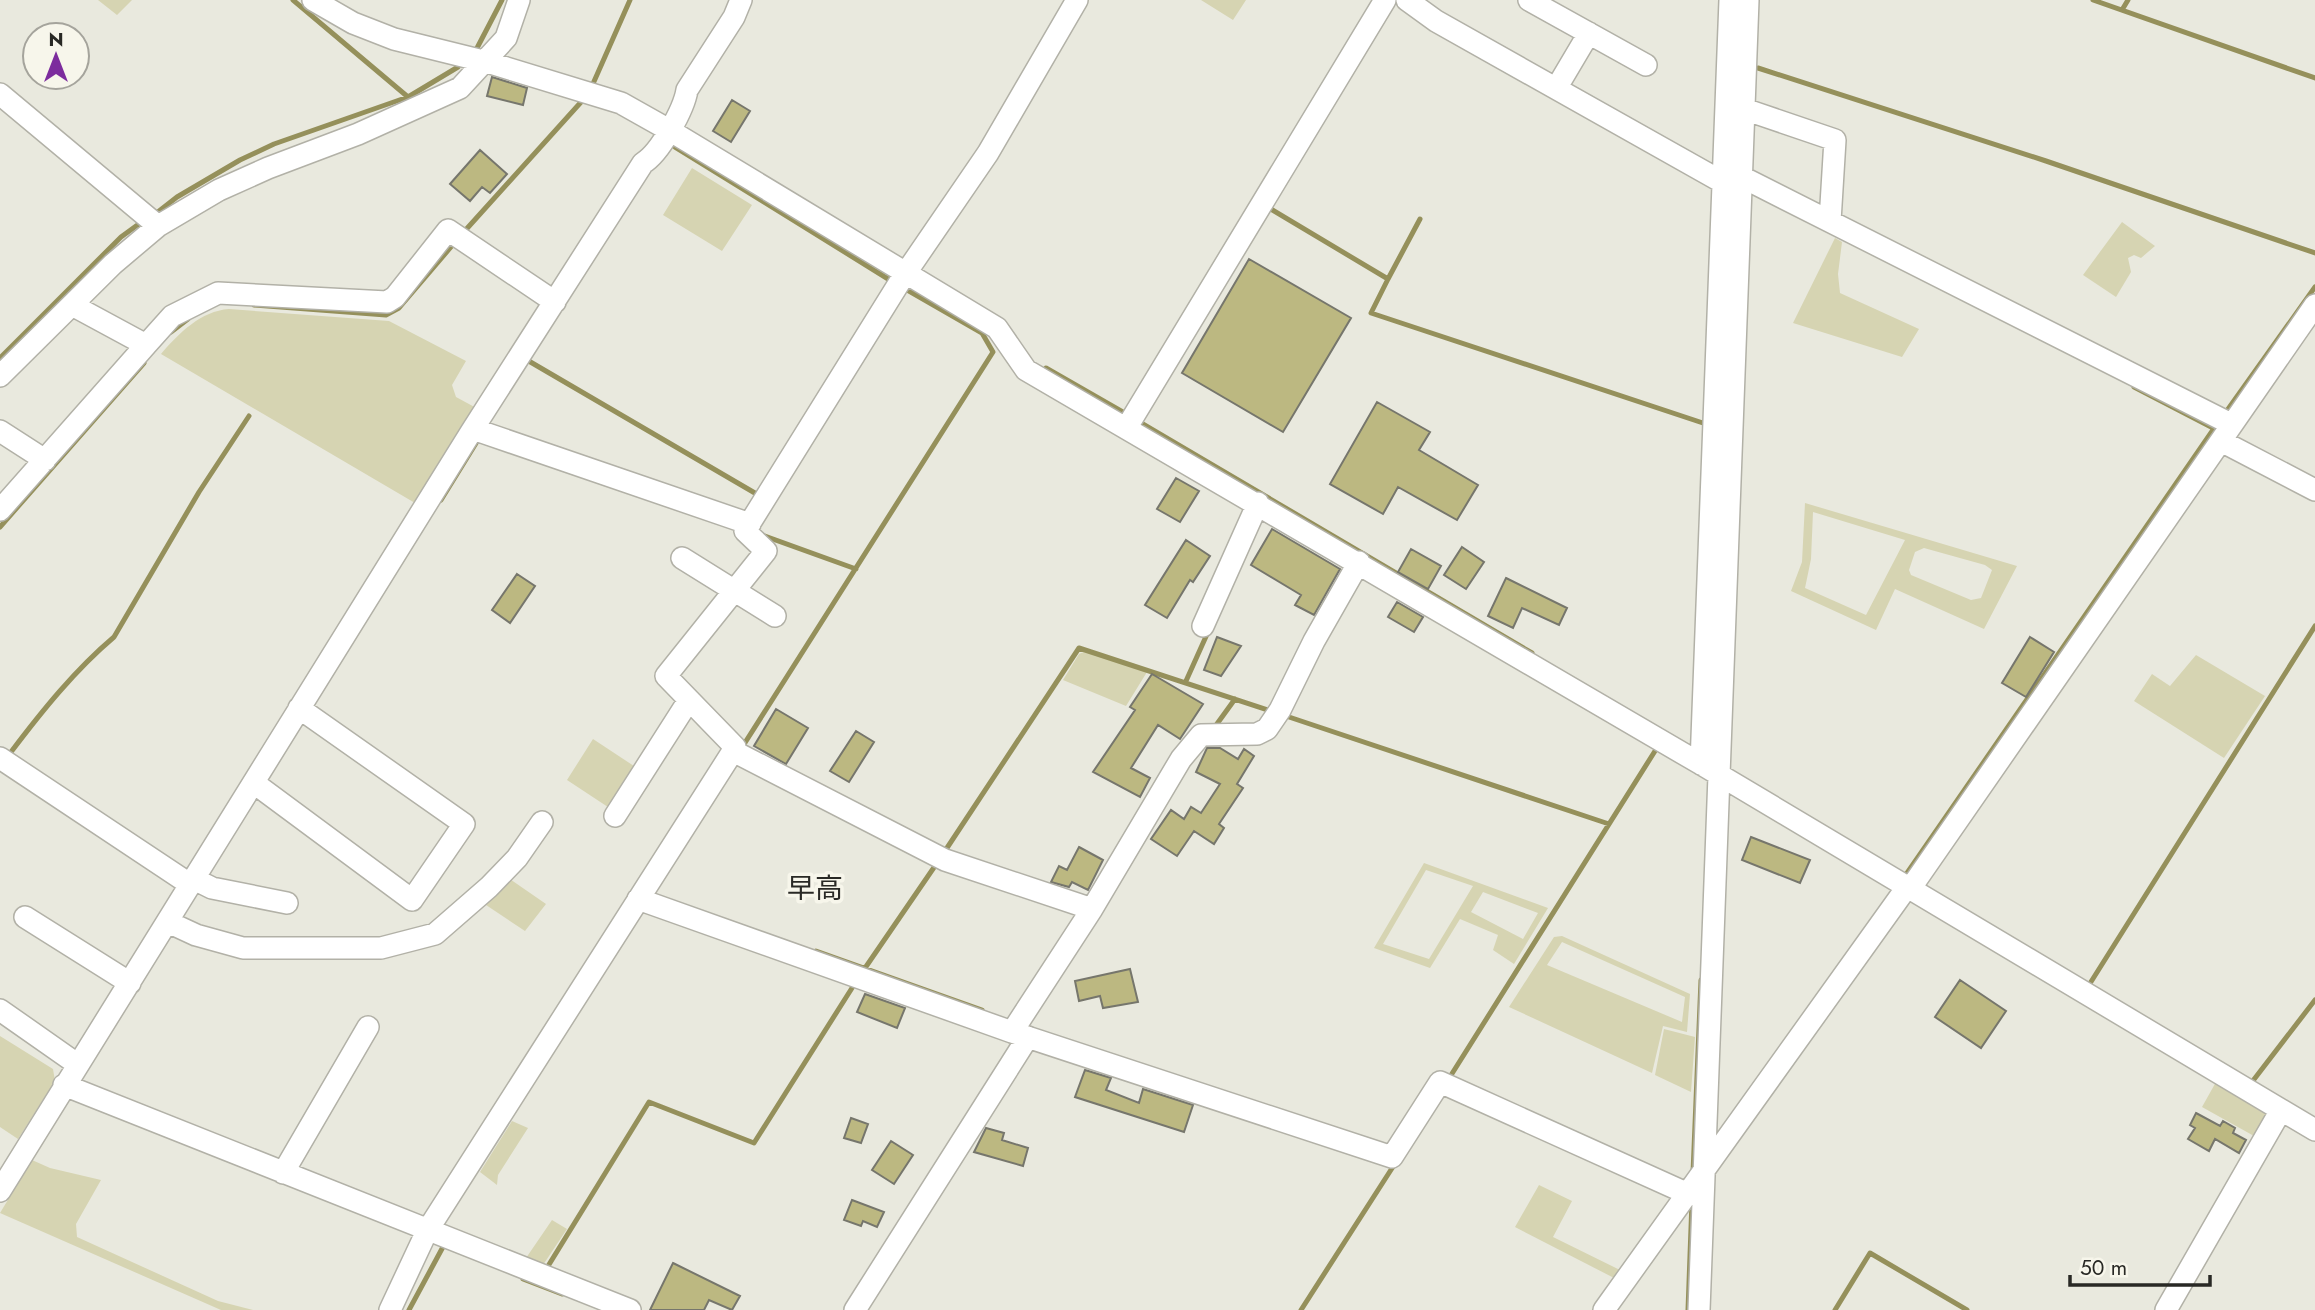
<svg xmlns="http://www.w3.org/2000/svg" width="2315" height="1310" font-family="Jost,'Noto Sans JP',sans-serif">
  <rect width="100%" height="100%" fill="#e9e9de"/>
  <path fill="#d6d4b2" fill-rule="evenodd" d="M98 0H132L117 15Z
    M1201 0H1246L1233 20Z
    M692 168 752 205 722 251 663 215Z
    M2122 222 2155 246 2141 258 2134 255 2128 258 2131 272 2116 297 2083 275Z
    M1835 238 1842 242 1838 274 1840 293 1919 329 1902 357 1793 323Z
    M229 309 389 321 466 361 452 385 456 397 480 410 415 503 161 354C179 333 201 311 229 309Z
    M1805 503 2017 566 1984 629 1895 589 1876 630 1791 591 1802 562ZM1813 512 1905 540 1866 615 1805 588 1811 559ZM1924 548 1985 565 1992 570 1981 598 1971 600 1911 575 1909 570 1915 552Z
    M1086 651 1147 672 1126 706 1063 680 1079 654Z
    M2196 655 2265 696 2224 758 2134 701 2152 674 2170 686Z
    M593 739 640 770 614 811 567 780Z
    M1424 863 1548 908 1514 964 1493 950 1498 935 1460 919 1430 968 1374 948ZM1426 870 1473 886 1429 959 1383 944ZM1483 892 1538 913 1523 939 1471 912Z
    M504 875 546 904 525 931 480 901Z
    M1562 936 1690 994 1687 1032 1663 1026 1652 1073 1509 1007 1554 937ZM1562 942 1685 997 1682 1022 1547 965Z
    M1664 1029 1695 1037 1691 1092 1655 1075Z
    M0 1036 53 1069 55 1081 18 1139 0 1127Z
    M2216 1082 2268 1111 2254 1136 2202 1107Z
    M512 1121 528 1128 498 1175 497 1185 480 1172Z
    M32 1160 50 1168 101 1180 76 1224 77 1237 218 1301 253 1310H221L0 1213Z
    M1539 1185 1572 1201 1553 1237 1622 1271 1616 1279 1515 1227Z
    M552 1220 567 1229 541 1268 524 1261Z"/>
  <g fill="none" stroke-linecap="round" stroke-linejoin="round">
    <path stroke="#95905b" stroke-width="5" d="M293 0 408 97
      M2093 0 2315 78
      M2122 10 2128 0
      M476 50 502 0
      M1758 68 2046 161 2315 253
      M592 86 630 0
      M675 147 893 282
      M1269 208 1388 279 1371 313 1709 425
      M154 215 177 197 240 160 274 144 408 97 458 67
      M462 234 582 101
      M1388 279 1420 219
      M254 305 386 315 399 308 456 241
      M171 332 188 319
      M0 358 121 237 143 221
      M527 360 760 496
      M1046 368 1128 415
      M2134 387 2215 429
      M2226 412 2315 287
      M1136 420 1532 653
      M441 500 478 440
      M0 527 144 363
      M762 535 856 569
      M1186 681 1208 632
      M1283 715 1609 824
      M1214 728 1235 699
      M741 749 993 352 982 333 902 287
      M11 752C42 711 75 670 114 637L199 492 249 416
      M943 854 1079 648 1274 712
      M1905 876 2215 427
      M816 951 982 1010
      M863 971 937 863
      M2089 985 2315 626
      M1448 1080 1655 751
      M2252 1082 2315 1000
      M1693 1173 1701 980
      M545 1271 649 1102 754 1143 852 988
      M523 1279 562 1294
      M409 1310 444 1245
      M1301 1310 1396 1162
      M1688 1310 1692 1201
      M1835 1310 1870 1253 1967 1310"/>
  </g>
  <path fill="#bcb881" stroke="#76766c" stroke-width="2" d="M492 77 527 88 523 105 487 96Z
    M732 100 750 111 731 142 713 131Z
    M480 150 507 174 490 193 482 187 470 201 450 184Z
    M1249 259 1351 318 1283 432 1182 373Z
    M1377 402 1430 432 1419 450 1478 485 1457 520 1398 487 1383 514 1330 484Z
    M1176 478 1199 491 1180 522 1157 509Z
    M1272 529 1340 569 1314 615 1295 605 1301 595 1251 565Z
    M1186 540 1210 556 1193 582 1190 580 1167 618 1145 605Z
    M1462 547 1484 562 1466 589 1444 575Z
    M1411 549 1441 566 1428 589 1398 572Z
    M517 574 535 586 510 623 492 610Z
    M1506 578 1567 608 1559 625 1522 608 1513 628 1488 616Z
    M1397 602 1423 617 1414 632 1388 617Z
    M1217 637 1241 646 1221 676 1204 670Z
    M2030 637 2054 652 2026 697 2002 683Z
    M1152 674 1203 704 1180 739 1158 725 1131 768 1150 778 1140 797 1093 772 1135 710 1130 707Z
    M776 709 808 728 786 764 754 746Z
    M856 731 874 742 849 782 830 771Z
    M1207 748H1220L1238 759 1244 749 1254 756 1237 784 1243 788 1219 824 1224 828 1214 844 1194 831 1177 856 1151 839 1171 810 1184 819 1191 807 1201 813 1220 784 1196 772Z
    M1751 837 1810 860 1800 883 1742 860Z
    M1079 847 1103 860 1088 890 1072 882 1069 887 1051 882 1059 866 1067 870Z
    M1130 969 1138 1002 1103 1008 1100 996 1079 1001 1075 981Z
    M1960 980 2006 1011 1981 1048 1935 1017Z
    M865 994 905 1008 897 1028 857 1012Z
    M1085 1070 1111 1078 1106 1090 1139 1103 1143 1089 1193 1105 1184 1132 1075 1097Z
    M2196 1113 2220 1126 2223 1121 2235 1128 2233 1133 2246 1140 2239 1153 2215 1139 2209 1151 2188 1139 2195 1128 2190 1125Z
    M851 1118 868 1124 861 1143 844 1138Z
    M986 1128 1004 1133 1002 1140 1028 1148 1023 1166 974 1152Z
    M891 1141 913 1155 894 1184 872 1170Z
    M852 1200 884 1212 877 1227 863 1221 861 1226 844 1220Z
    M673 1263 740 1296 732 1310 709 1300 704 1310H650Z"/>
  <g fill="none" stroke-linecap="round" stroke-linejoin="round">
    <defs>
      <path id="minor" d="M313 0 353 23 394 39 487 62 621 103 669 130 997 328 1026 370 1701 764 2315 1130
        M1077 0 988 153 901 280 745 531 766 551 666 676 735 747 733 751 945 860 1092 909
        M1407 0 1436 21 1724 183 1736 184
        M1529 0 1646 65
        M1557 87 1589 33
        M0 94 158 226
        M1744 109 1835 140 1830 221
        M1742 177 2231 424
        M72 305 146 345 172 316 218 293 387 302 395 297 448 230 555 302
        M0 376 113 264 158 226 219 190 268 168 358 134 460 88 506 38 519 0
        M1127 427 1385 0
        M473 429 750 524
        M0 431 45 460
        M2221 441 2315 490
        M0 510 146 345
        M682 558 775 616
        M1203 626 1258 503
        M0 758 191 885
        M1701 764 1730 0
        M254 783 412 900 464 824 299 708
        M615 816 689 700
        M194 879 212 888 287 903
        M1910 889 2315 305
        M638 899 1012 1032 1392 1157 1440 1082 1686 1193
        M25 917 130 983
        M168 922 196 935 243 948H381L435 934 489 887 517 858 542 822
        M0 1010 77 1064
        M1012 1032 1092 909 1181 759 1201 735 1257 734 1267 729 1280 710 1314 641 1359 562
        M64 1085 630 1310
        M283 1173 368 1027
        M0 1191 471 432 643 163C660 153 684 109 687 90L734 17 741 0
        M390 1310 427 1231 733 751
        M855 1310 1028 1037
        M1604 1310 1907 887
        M1699 1310 1748 0
        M2166 1310 2281 1110"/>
    </defs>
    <use href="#minor" stroke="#b2b1a7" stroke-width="24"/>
    <use href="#minor" stroke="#fff" stroke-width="21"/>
  </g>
  <g text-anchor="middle" stroke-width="7" stroke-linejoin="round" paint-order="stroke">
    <g font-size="28" fill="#292925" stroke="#f7f6eb">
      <text x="815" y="898">早高</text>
    </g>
  </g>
  <g transform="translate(56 56)"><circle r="33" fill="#f7f6eb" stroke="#a5a49c" stroke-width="2"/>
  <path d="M0-5L12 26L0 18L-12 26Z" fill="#7c2c9d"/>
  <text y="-10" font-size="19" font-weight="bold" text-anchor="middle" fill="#292925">N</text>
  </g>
  <path d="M2070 1275v10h140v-10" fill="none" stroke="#292925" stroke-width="3.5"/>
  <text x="2080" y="1275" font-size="21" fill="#292925" stroke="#f7f6eb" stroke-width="5" paint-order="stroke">50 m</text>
</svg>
